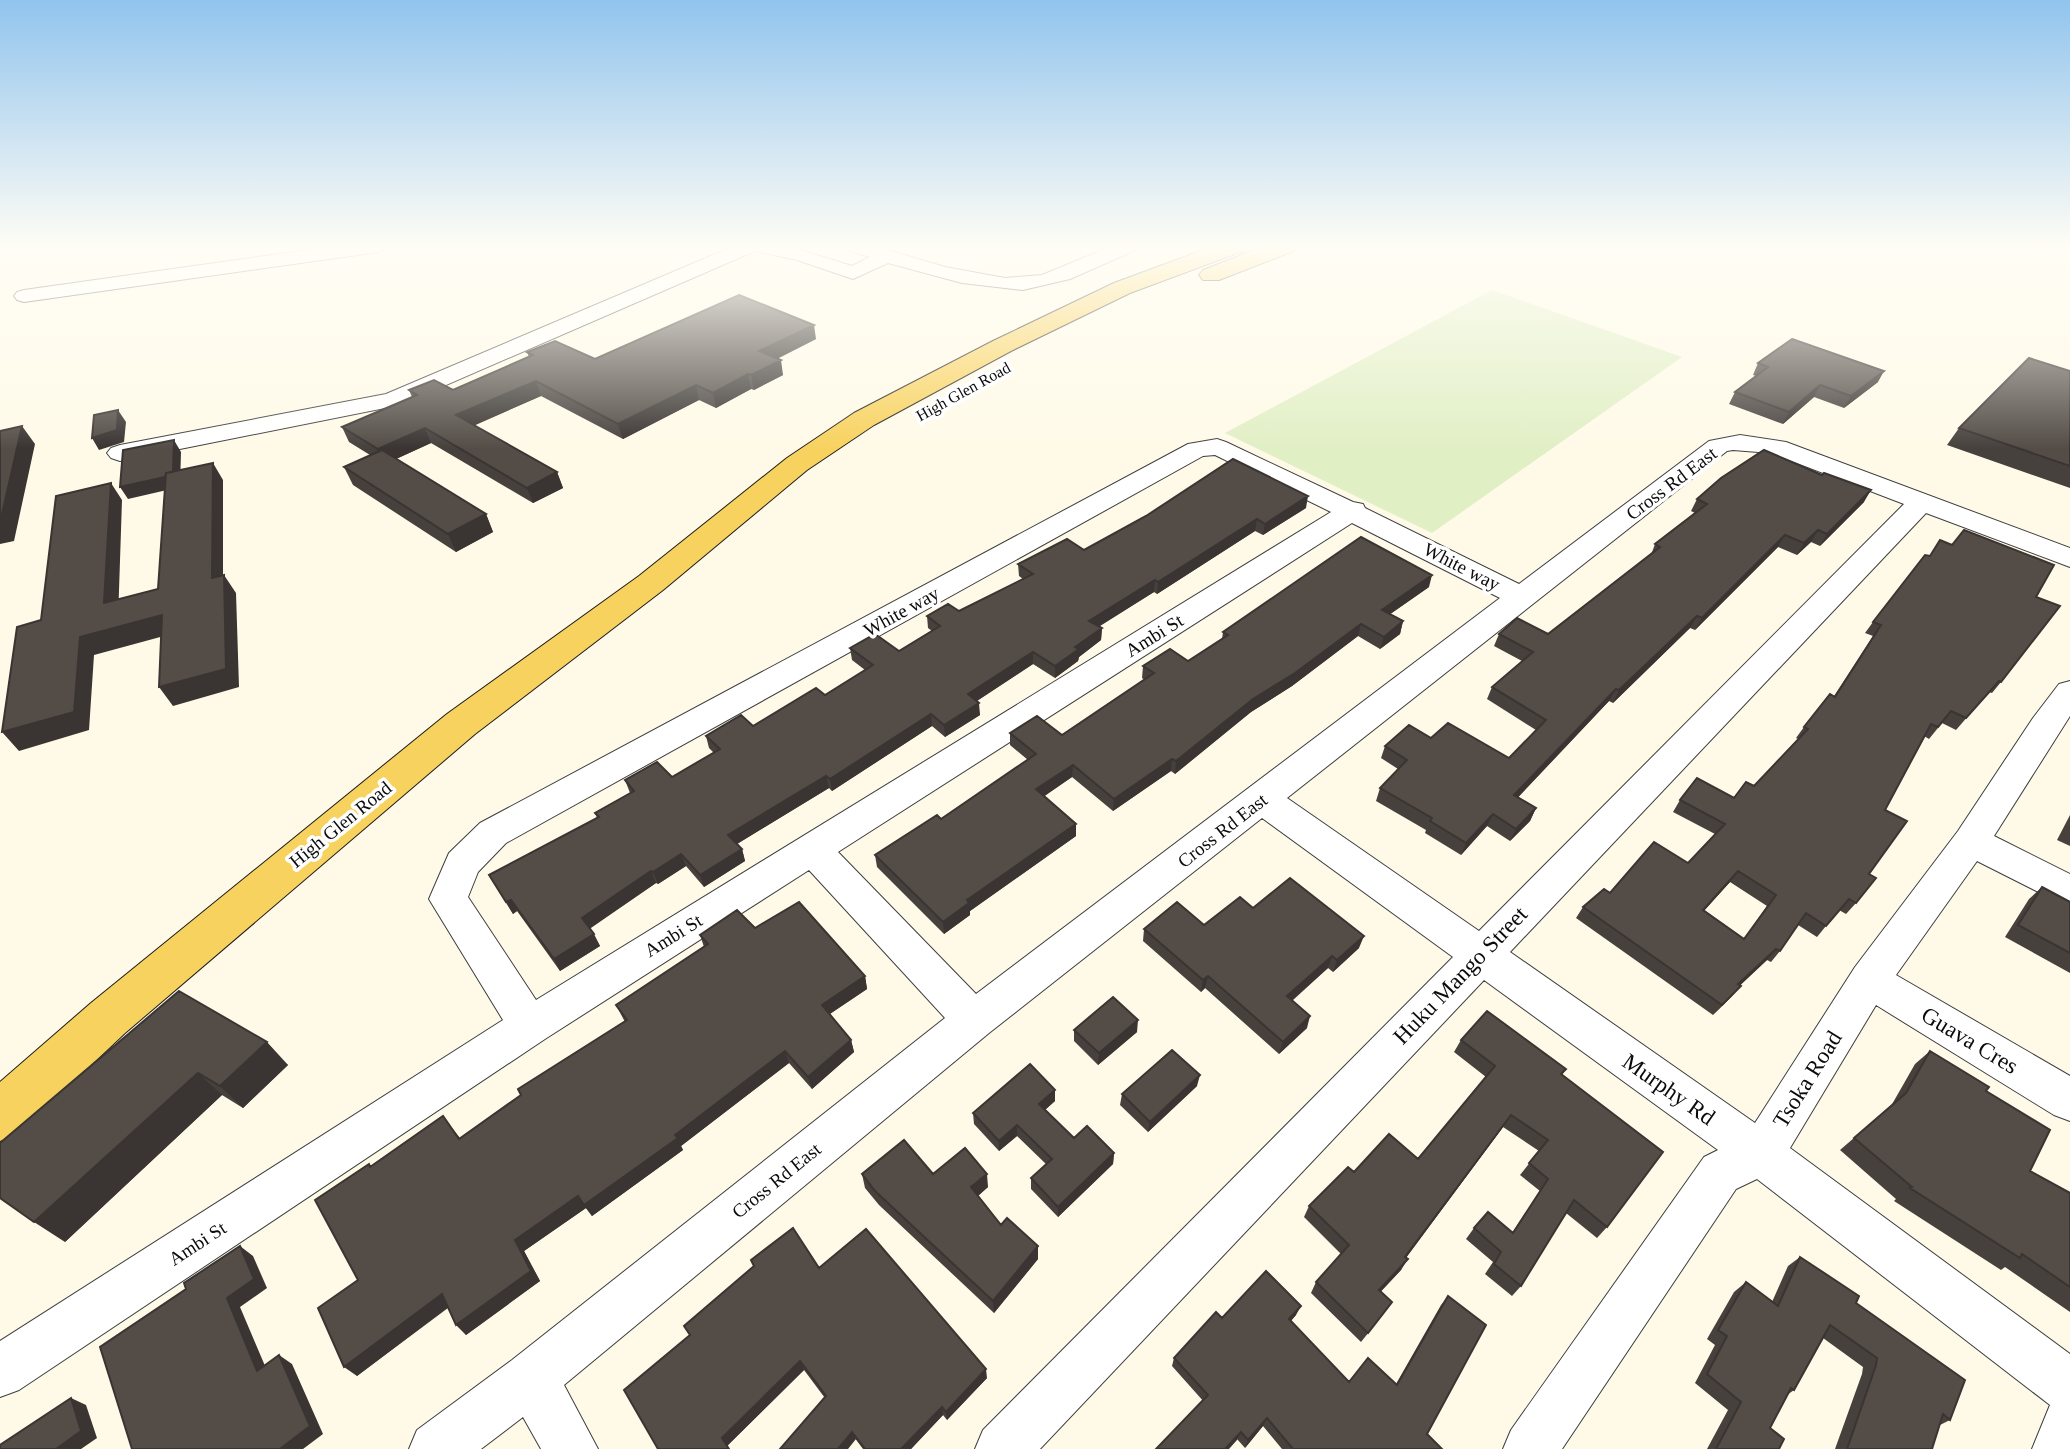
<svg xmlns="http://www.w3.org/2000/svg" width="2070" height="1449" font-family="Georgia,serif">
  <rect width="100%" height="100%" fill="#fffae8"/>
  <path fill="#e1efc5" d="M1492 290 1682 357 1432 533 1225 433Z"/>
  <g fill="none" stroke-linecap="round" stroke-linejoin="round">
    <defs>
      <path id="minor" d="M336 246H388L379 252 24 302 17 300 14 296 17 292 24 290Z
        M734 246H788L852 266 870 257 848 250 846 246H875L945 267 1005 278 1042 275 1112 246H1138L1136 250 1070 279 1023 290 962 283 888 263 853 279 797 260 755 251 400 405 120 461 111 458 107 453 111 448 120 445 386 394Z
        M1740 435 1786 442 2070 548V567L1926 513 1510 952 1755 1123 1855 967 1958 831 2033 718 2059 684 2070 681V716L1994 836 2070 874V908L1977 861 1896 975 2070 1076V1121L2054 1115 1876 1005 1790 1148 2070 1354V1449H2032L2050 1405 1757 1179 1736 1189 1562 1449H1503L1511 1430 1704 1157 1718 1150 1484 980 1040 1449H975L983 1430 1453 957 1262 818 989 1033 564 1385 598 1449H541L523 1417 481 1449H409L417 1430 512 1360 945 1018 809 870 545 1039 19 1390 0 1397V1341L503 1020 429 899 449 853 480 823 1188 444 1217 439 1226 442 1353 502 1363 504 1365 508 1519 584 1709 441ZM1733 450 1771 453 1904 504 1479 931 1287 798 1727 451ZM1215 455 1331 512 536 1000 468 897 478 872 506 843 1203 456ZM1352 523 1500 598 976 994 838 852Z"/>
      <path id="major" d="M1214 246H1246L1243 251 1130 293 1011 351 874 425 807 470 663 590 475 734 125 1033 18 1134 0 1141V1082L91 1003 447 714 639 576 787 458 854 413 993 341 1114 283Z
        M1265 246H1297L1294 251 1219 280H1203L1199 275 1203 270Z"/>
    </defs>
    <use href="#minor" stroke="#3e3e3e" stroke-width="2"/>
    <use href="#major" stroke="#1c1c1c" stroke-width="2"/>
    <use href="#minor" fill="#fff" fill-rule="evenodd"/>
    <use href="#major" fill="#f8d25f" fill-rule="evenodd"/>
  </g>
  <path fill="#47413d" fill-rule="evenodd" d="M816 339 777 359 783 375 754 390 751 389 716 408 699 400 623 439 541 396 474 425 557 472 563 488 533 503 431 443 396 459 486 514 493 532 456 552 353 485 344 467 370 455 349 442 342 427 412 397 409 390H453L529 357 527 352 595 359Z
    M1758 363 1878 382 1844 408 1814 397 1783 424 1729 404 1735 392 1756 376 1753 375Z
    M2070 371V488L1947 445 1959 428Z
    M1697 499 1864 502 1820 546 1811 542 1797 555 1778 547 1695 630 1690 628 1613 703 1609 701 1518 797 1536 808 1530 821 1510 841 1487 826 1461 855 1425 833 1426 830 1376 801 1380 788 1398 769 1381 758 1385 746 1431 738 1509 758 1536 730 1487 699 1492 687 1522 661 1494 646 1499 634H1548L1651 555 1655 544 1695 513 1691 511Z
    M1306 508 1263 535 1255 531 1157 594 1154 592 1099 626 1102 628 1101 640 1079 657 1078 661 1055 678 1033 664 977 701 980 715 945 737 932 726 832 791 829 788 737 844 742 849 745 861 704 887 686 866 658 884 656 883 590 928 600 946 560 971 517 911 513 914 489 875 597 818 595 813 630 793 625 780 672 777 714 753 709 748 706 736 753 726 825 695 865 670 852 660 850 648 899 651 932 631 928 628 927 616 959 611 1023 579 1019 576 1018 564 1084 550Z
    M1429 587 1390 614 1403 621 1400 634 1380 649 1358 636 1292 686 1251 712 1175 774 1171 771 1113 811 1072 777 1044 796 1076 836 970 911V915L944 934 877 867 875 855 941 819 1028 760 1010 745V733L1062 735 1145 680 1142 678 1143 666 1188 661 1222 639 1223 632Z
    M2036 597 2001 682 1992 693 1989 692 1956 730 1942 723 1929 739 1924 736 1885 810 1869 874 1856 903 1846 914 1839 910 1817 937 1798 925 1780 951 1771 962 1767 960 1740 985 1732 996 1713 1015 1576 918 1583 907 1610 893 1688 863 1715 834 1673 812 1680 800 1734 798 1754 786 1798 739 1796 738 1804 727 1834 696 1873 636 1865 633 1873 622ZM1730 882 1767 906 1744 939 1704 910Z
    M2070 815V846L2057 840Z
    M2042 887 2070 902V973L2005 937 2029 899Z
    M1253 908 1359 948 1333 972 1328 968 1292 1001 1307 1028 1279 1054 1205 988 1201 992 1143 941 1144 929 1204 925Z
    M755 928 865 976 867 989 830 1014 851 1040 854 1052 812 1089 789 1063 681 1146 683 1150 592 1216 586 1208 524 1251 540 1281 466 1335 448 1308 357 1376 358 1280 371 1166 452 1128 460 1138 625 1022 616 1005 704 947 700 935Z
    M179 991 288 1065 243 1108 222 1095 65 1242Z
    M1074 1030 1137 1032 1098 1065 1074 1041Z
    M1461 1040 1566 1069 1562 1075 1607 1227 1597 1238 1566 1213 1521 1286 1512 1296 1485 1274 1493 1262 1466 1239 1474 1228 1512 1233 1540 1191 1520 1175 1539 1151 1503 1127 1406 1258 1401 1270 1381 1291 1385 1312 1361 1342 1311 1293 1316 1282 1341 1254 1304 1217 1309 1206 1418 1159 1486 1077 1454 1052Z
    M1930 1051 1986 1091 2030 1171 2070 1193V1312L2005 1267 2001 1270 1894 1201 1896 1199 1840 1150 1891 1106 1915 1064Z
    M1197 1086 1148 1132 1120 1105 1122 1094Z
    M1055 1101 1045 1110 1074 1138 1114 1153 1113 1164 1058 1217 1031 1189V1178L1047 1165 1017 1136 999 1151 974 1124 973 1113Z
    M862 1174H933L988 1187 978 1196 1001 1225 1038 1246V1259L994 1313 879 1205 865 1188Z
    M1800 1257 1856 1303 1950 1420 1940 1425 1932 1449H1835L1862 1374 1863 1367 1823 1338 1794 1390 1787 1395 1770 1428 1779 1449H1707L1728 1410 1695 1383 1715 1345 1707 1339 1734 1292 1746 1282 1772 1302 1788 1266Z
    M751 1260 819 1268 987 1378 947 1420 943 1415 911 1449H863L804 1370 727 1446 729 1449H658L690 1335 754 1266Z
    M1448 1296 1427 1434 1442 1449H1282L1263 1426 1245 1448 1172 1366 1174 1358 1222 1318 1296 1315 1291 1321 1349 1382 1396 1384 1441 1305Z"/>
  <path fill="#3a3532" d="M814 325 816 339 762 366 759 351Z
    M781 360 783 375 754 390 751 375Z
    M1884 371 1878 382 1844 408 1851 396Z
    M748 374 751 389 716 408 713 393Z
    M536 381 541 396 462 431 456 415Z
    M696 385 699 400 623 439 618 424Z
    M1820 385 1814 397 1783 424 1789 412Z
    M118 410 126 422 124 442 99 450 92 438Z
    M22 426 35 444 14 541 0 544V523Z
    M425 428 431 443 385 464 378 449Z
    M174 440 181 452 180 487 128 499 120 487Z
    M213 463 223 480V596L212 578Z
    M557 472 563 488 533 503 527 488Z
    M111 483 122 500 118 621 104 603Z
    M1871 490 1864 502 1820 546 1827 534Z
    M1308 496 1306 508 1263 535 1265 524Z
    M486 514 493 532 456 552 448 534Z
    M1257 519 1255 531 1157 594 1158 582Z
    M1818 530 1811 542 1797 555 1804 543Z
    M1785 535 1778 547 1695 630 1702 618Z
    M224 575 236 593 239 687 173 706 159 687Z
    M1432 575 1429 587 1379 622 1382 610Z
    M1155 580 1154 592 1089 633V621Z
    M162 615 175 633 94 655 89 730 19 751 2 732 80 637Z
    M1697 616 1690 628 1613 703 1619 690Z
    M1403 621 1400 634 1380 649 1384 637Z
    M1361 624 1358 636 1292 686 1251 712 1175 774 1176 761 1253 699Z
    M1102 628 1101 640 1079 657 1078 661 1055 678V666L1075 647Z
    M1033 652V664L969 706 968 694Z
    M1616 689 1609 701 1509 807 1514 795Z
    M979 703 980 715 945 737 944 725Z
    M931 714 932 726 832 791 830 779Z
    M1172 759 1171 771 1113 811 1114 799Z
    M1073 765 1072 777 1036 802V789Z
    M826 776 829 788 732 847 728 835Z
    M1536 808 1530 821 1510 841 1516 829Z
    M1493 814 1487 826 1461 855 1466 843Z
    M1076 824V836L970 911V915L944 934 943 922 967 900Z
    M742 849 745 861 704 887 700 875Z
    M681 854 686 866 658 884 653 872Z
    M651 871 656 883 588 930 582 918Z
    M1738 871 1730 882 1695 921 1703 910Z
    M511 900 517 911 513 914 506 902Z
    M594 934 600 946 560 971 554 959Z
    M1364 936 1359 948 1333 972 1337 960Z
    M1776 949 1767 960 1730 995 1738 984Z
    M1332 956 1328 968 1283 1008 1287 996Z
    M865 976 867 989 825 1017 822 1005Z
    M1208 976 1205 988 1201 992 1203 980Z
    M1741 986 1732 996 1713 1015 1722 1005Z
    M1310 1016 1307 1028 1279 1054 1283 1042Z
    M1138 1020 1137 1032 1098 1065 1099 1053Z
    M851 1040 854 1052 812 1089 808 1077Z
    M267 1042 288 1065 243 1108 220 1086Z
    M785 1051 789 1063 681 1146 683 1150 592 1216 586 1208 524 1251 540 1281 466 1335 456 1325 515 1240 578 1196 675 1135Z
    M198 1073 222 1095 65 1242 34 1222Z
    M1200 1075 1197 1086 1148 1132 1150 1122Z
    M1055 1090V1101L1039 1115V1104Z
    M1511 1115 1503 1127 1398 1268 1405 1257Z
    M1017 1125V1136L999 1151V1141Z
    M1114 1153 1113 1164 1058 1217V1207Z
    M987 1174 988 1187 972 1201 971 1187Z
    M240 1246 253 1256 267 1288 240 1307 271 1380 257 1371 227 1298Z
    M1038 1246V1259L994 1313 993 1301Z
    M1408 1259 1401 1270 1373 1300 1379 1290Z
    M442 1294 452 1304 357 1376 344 1367Z
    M1301 1306 1296 1315 1284 1328 1289 1319Z
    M279 1355 292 1364 323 1434 303 1449H280Z
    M800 1361 804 1370 727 1446 729 1449 722 1438Z
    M986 1369 987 1378 947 1420 946 1412Z
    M71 1398 86 1405 97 1438 81 1449H56Z
    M942 1407 943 1415 911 1449H901Z
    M1267 1418 1263 1426 1245 1448 1248 1440Z
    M852 1432 856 1439 848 1449H838Z
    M1241 1432 1237 1440 1229 1449H1225Z"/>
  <path fill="#534c47" stroke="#3a3532" stroke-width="2" fill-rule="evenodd" d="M739 295 814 325 759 351 781 360 751 375 748 374 713 393 696 385 618 424 536 381 456 415 557 472 527 488 425 428 378 449 342 427 417 395 409 390 434 380 453 390 533 355 527 352 555 341 595 359Z
    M1792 339 1884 371 1851 396 1820 385 1789 412 1735 392 1768 367 1758 363Z
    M2029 358 2070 371V466L1959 428Z
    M118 410 117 430 92 438 94 415Z
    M22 426 0 523V431Z
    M174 440 173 472 166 473 165 477 120 487 123 450Z
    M382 450 486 514 448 534 344 467Z
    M1764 450 1822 475 1824 473 1871 490 1827 534 1818 530 1804 543 1785 535 1702 618 1697 616 1619 690 1616 689 1514 795 1536 808 1516 829 1493 814 1466 843 1430 821 1432 818 1380 788 1407 760 1385 746 1409 725 1431 738 1448 723 1509 758 1546 720 1492 687 1533 652 1499 634 1517 618 1548 634 1660 547 1655 544 1707 504 1697 499 1721 478Z
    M1233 459 1308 496 1265 524 1257 519 1158 582 1155 580 1089 621 1102 628 1075 647 1079 649 1055 666 1033 652 968 694 979 703 944 725 931 714 830 779 826 776 728 835 742 849 700 875 681 854 653 872 651 871 582 918 594 934 554 959 511 900 506 902 489 875 599 817 595 813 634 791 625 780 657 762 672 777 720 749 706 736 741 715 753 726 816 688 825 695 873 665 850 648 875 634 899 651 940 626 927 616 948 604 959 611 1033 574 1018 564 1067 539 1084 550 1146 516Z
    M213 463 212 578 224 575 226 669 159 687 162 615 80 637 74 712 2 732 17 627 41 620 56 496 111 483 104 603 158 589 166 473Z
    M1964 530 2054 565 2036 597 2060 606 2001 682 1999 681 1966 718 1951 711 1938 727 1931 724 1885 810 1907 821 1869 874 1876 878 1856 903 1849 899 1826 926 1806 913 1780 951 1776 949 1738 984 1741 986 1722 1005 1583 907 1604 889 1610 893 1654 842 1688 863 1725 824 1680 800 1697 778 1734 798 1746 782 1754 786 1808 729 1804 727 1830 694 1835 697 1881 625 1873 622 1925 555 1930 556 1940 540 1952 545ZM1738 871 1776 895 1744 939 1703 910Z
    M1361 537 1432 575 1382 610 1403 621 1384 637 1361 624 1295 673 1253 699 1176 761 1172 759 1114 799 1073 765 1036 789 1076 824 967 900 969 903 943 922 875 855 937 815 941 819 1036 754 1010 733 1037 716 1062 735 1154 673 1143 666 1170 649 1188 661 1228 635 1223 632Z
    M1290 878 1364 936 1337 960 1332 956 1287 996 1310 1016 1283 1042 1208 976 1203 980 1144 929 1177 902 1204 925 1240 897 1253 908Z
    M2042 887 2070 902V953L2018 925Z
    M799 902 865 976 822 1005 851 1040 808 1077 785 1051 675 1135 678 1138 584 1205 578 1196 515 1240 531 1271 456 1325 442 1294 344 1367 318 1308 358 1280 315 1200 369 1164 370 1167 443 1116 459 1139 521 1095 518 1089 627 1020 616 1005 708 944 700 935 737 910 755 928Z
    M179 991 267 1042 220 1086 198 1073 34 1222 0 1198V1143Z
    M1113 997 1138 1020 1099 1053 1074 1030Z
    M1487 1011 1566 1069 1561 1074 1663 1152 1607 1227 1574 1200 1521 1286 1494 1264 1501 1252 1474 1228 1488 1212 1513 1233 1548 1179 1529 1163 1548 1140 1511 1115 1405 1257 1408 1259 1379 1290 1392 1302 1368 1333 1316 1282 1349 1245 1309 1206 1348 1167 1354 1172 1389 1134 1418 1159 1495 1066 1461 1040Z
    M1172 1050 1200 1075 1150 1122 1122 1094Z
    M1930 1051 1989 1087 1986 1091 2050 1130 2030 1171 2070 1193V1287L2022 1254 2020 1258 1910 1188 1912 1187 1854 1138 1906 1093Z
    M1030 1064 1055 1090 1039 1104 1074 1138 1087 1126 1114 1153 1058 1207 1031 1178 1052 1159 1017 1125 999 1141 973 1113Z
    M904 1140 933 1174 965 1148 987 1174 971 1187 1001 1225 1007 1218 1038 1246 993 1301 875 1191 862 1174Z
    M793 1228 819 1268 866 1229 986 1369 946 1412 942 1407 901 1449H865L852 1432 838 1449H780L826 1396 800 1361 722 1438 729 1449H658L624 1390 690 1335 684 1326 754 1266 751 1260Z
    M240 1246 254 1279 227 1298 257 1371 279 1355 310 1426 280 1449H132L100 1347 186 1289 184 1283Z
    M1800 1257 1859 1296 1856 1303 1965 1380 1950 1420 1943 1414 1932 1449H1847L1876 1365 1877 1358 1830 1325 1794 1390 1791 1388 1770 1428 1784 1439 1779 1449H1716L1741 1402 1707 1374 1727 1336 1718 1330 1746 1282 1778 1306Z
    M1266 1271 1301 1306 1289 1319 1349 1382 1368 1358 1397 1385 1448 1296 1486 1325 1427 1434 1442 1449H1293L1267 1418 1248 1440 1241 1432 1225 1449H1156L1208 1395 1174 1358 1216 1312 1222 1318Z
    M71 1398 81 1431 56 1449H0V1445Z"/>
  <linearGradient id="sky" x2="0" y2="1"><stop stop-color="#91c4ee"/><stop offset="0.55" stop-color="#fffdf5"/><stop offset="1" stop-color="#fffdf5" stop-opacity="0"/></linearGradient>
  <rect width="2070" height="449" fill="url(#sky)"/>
  <g text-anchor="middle" stroke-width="7" stroke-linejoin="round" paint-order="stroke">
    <g font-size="16" fill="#0b0b0b" stroke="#fff">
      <text transform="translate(963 391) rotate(-29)" y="6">High Glen Road</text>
    </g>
    <g font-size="19" fill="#0b0b0b" stroke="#fff">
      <text transform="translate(1671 483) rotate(-37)" y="7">Cross Rd East</text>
      <text transform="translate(1462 566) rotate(27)" y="7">White way</text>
      <text transform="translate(901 611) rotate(-29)" y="7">White way</text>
      <text transform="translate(1154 635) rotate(-32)" y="7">Ambi St</text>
      <text transform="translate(340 824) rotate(-39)" y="7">High Glen Road</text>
      <text transform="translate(1222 830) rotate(-38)" y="7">Cross Rd East</text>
      <text transform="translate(673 935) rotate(-32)" y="7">Ambi St</text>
      <text transform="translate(776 1180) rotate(-39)" y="7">Cross Rd East</text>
      <text transform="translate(197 1243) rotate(-33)" y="7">Ambi St</text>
    </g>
    <g font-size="23" fill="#0b0b0b" stroke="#fff">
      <text transform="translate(1460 975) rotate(-46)" y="8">Huku Mango Street</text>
      <text transform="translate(1970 1040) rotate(31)" y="8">Guava Cres</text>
      <text transform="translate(1807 1079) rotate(-58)" y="8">Tsoka Road</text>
      <text transform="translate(1669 1089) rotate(35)" y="8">Murphy Rd</text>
    </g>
  </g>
</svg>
